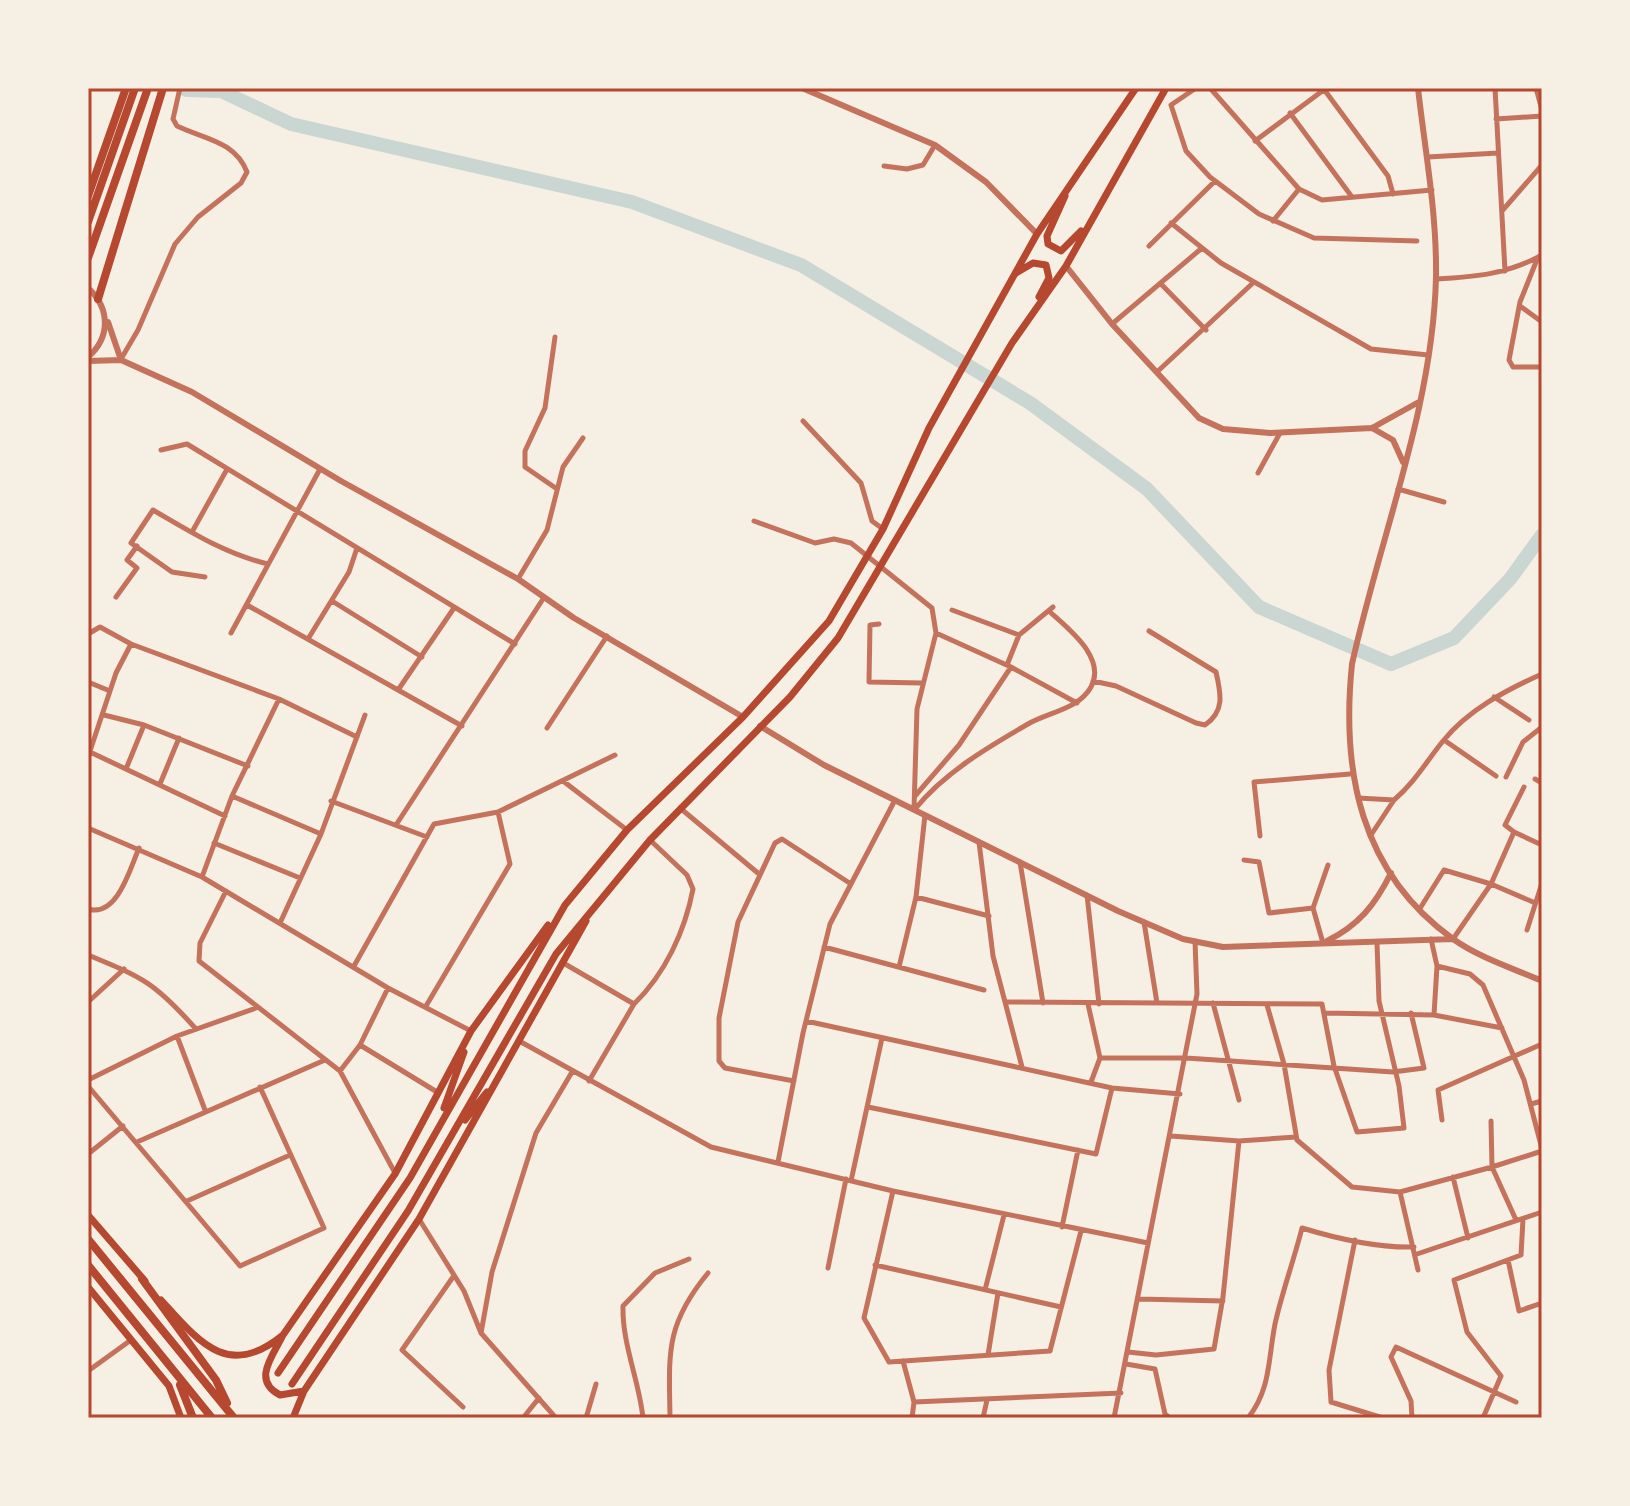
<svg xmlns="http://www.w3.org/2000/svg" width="1630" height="1506" font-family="Inter,sans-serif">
  <rect width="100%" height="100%" fill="#f6efe4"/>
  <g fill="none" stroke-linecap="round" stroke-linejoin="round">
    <path stroke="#c9d6d2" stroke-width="14" d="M186 90 221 91 291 124 632 202 801 265 1030 403 1147 489 1259 607 1391 664 1454 638 1510 579 1542 535"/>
    <path stroke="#c5725c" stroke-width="5" d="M1196 88 1171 105 1186 151 1210 177 1259 214 1314 238 1417 241
      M1210 88 1299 189 1322 200 1432 190
      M1323 88 1388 176 1393 194
      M1495 88 1505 271
      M1536 88 1542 110
      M1290 113 1352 197
      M1496 119 1542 116
      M1255 141 1325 89
      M1428 157 1498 153
      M884 166 907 169 923 165 935 145
      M1502 211 1542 165
      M1273 221 1299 189
      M1171 223 1221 263 1371 349 1428 355
      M1149 246 1215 181
      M1538 257 1520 302 1509 360 1513 367H1542
      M1436 279C1475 277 1508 274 1542 255
      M1161 284 1206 330
      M1520 306 1542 322
      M1112 324 1202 248
      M555 337 545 408 525 451V467L557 489
      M121 359 138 330 175 244 198 217 241 183 247 172C235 141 204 139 177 126L173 119 180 88
      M1158 371 1254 282
      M803 421 861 483 872 521 883 529
      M161 450 187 444 515 644
      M1258 473 1280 433
      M1398 489 1444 502
      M754 521 815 543 834 539 851 543 932 608 936 633 917 709 914 809
      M192 532 226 471
      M205 577 172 572 131 543 153 510C191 532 225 554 268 564
      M518 579 547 530 563 467 583 438
      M116 597 137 568 127 560 137 546
      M332 601 422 657
      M247 605 462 726
      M952 610 1019 635
      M879 624 870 625 869 682 922 683
      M231 633 320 469
      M936 633 1011 667 1077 703
      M88 634 100 627 131 644 279 699 357 737
      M308 639 349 572 357 548
      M1007 665 1019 635 1053 607
      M1093 681 1116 686 1196 723 1205 725C1225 711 1221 694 1216 672L1149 631
      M88 682 110 691
      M398 690 454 608
      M1494 697 1529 720
      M104 715 144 725 248 766
      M547 728 607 636
      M1444 740 1496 776
      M90 752 225 816
      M88 757 116 673 131 644
      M126 769 144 725
      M1506 777 1523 742 1542 727
      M1535 779 1542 783
      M563 781 627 830
      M160 784 179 738
      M232 796 321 834
      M915 796 959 745 1011 667
      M1358 798 1394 800 1371 835
      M1394 800C1415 782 1426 762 1443 741 1468 710 1506 690 1542 674
      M331 801 427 837
      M680 808 759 874
      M915 809C944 773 988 747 1028 724 1049 712 1079 709 1091 687 1107 657 1067 628 1049 611
      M396 825 543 599
      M88 828 202 877 388 988 471 1031
      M1514 832 1542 845
      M1260 836 1254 782 1350 774
      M979 842 993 956 1022 1067
      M214 843 300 878
      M1244 860 1259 862 1269 913 1313 908
      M1020 862 1043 1003
      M202 877 232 796 279 699
      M226 891 200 943 199 961 340 1071 395 1173
      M1087 895 1099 1004
      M916 897 989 916
      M88 909C117 918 130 869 139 848
      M1419 910 1444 870 1491 884 1533 902
      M1144 922 1157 1003
      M280 923 321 834 365 715
      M1527 930 1542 883
      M1431 939 1437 966 1434 1015
      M1453 939 1491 884 1514 832 1505 825 1524 787
      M1323 943 1313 908 1328 865
      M824 947 984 990
      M88 955C144 978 155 983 196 1029
      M565 964 634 1004C665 974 685 931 693 889L687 875 650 840
      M354 966 434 824 498 812 615 755
      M1437 966 1470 974 1483 985 1524 1080 1542 1149
      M899 967 916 897 925 815
      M88 1002 124 969
      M1005 1002 1322 1004 1334 1066 1357 1132 1404 1128 1399 1086 1379 1001 1377 943
      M1213 1003 1239 1100
      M1088 1004 1100 1058 1091 1082
      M1267 1005 1284 1064 1297 1140 1352 1187 1400 1192 1492 1167 1491 1121
      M426 1006 510 864 498 812
      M1324 1013 1434 1015 1502 1028
      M806 1021 1112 1088 1180 1094
      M177 1036 205 1110
      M521 1042 711 1147 893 1191 1148 1243
      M360 1045 437 1092
      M1100 1058H1186L1393 1072 1424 1068 1411 1013
      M340 1071 360 1045 388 988
      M88 1080 177 1036 256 1008
      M589 1081 634 1004
      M794 1081 725 1068 719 1061V1018L738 922 775 843 782 839 851 884
      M88 1086 240 1266 324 1228 260 1087
      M1531 1104 1542 1101
      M868 1107 1096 1154 1112 1088
      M1442 1120 1438 1090 1542 1044
      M1171 1136 1239 1141 1296 1137
      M137 1142 325 1060
      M88 1154 123 1126
      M778 1162 803 1033 830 924 895 800
      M1453 1177 1468 1238
      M851 1181 882 1038
      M893 1191 864 1318 889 1362 1050 1351 1081 1231
      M1400 1192 1418 1270
      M187 1201 290 1155
      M419 1219 464 1291 481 1333 556 1418
      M1516 1220 1492 1167 1542 1151
      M1062 1227 1078 1150
      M1355 1240 1329 1370 1331 1402 1383 1418
      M1417 1254 1542 1212
      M1508 1260 1519 1311 1542 1303
      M875 1265 1061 1307
      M828 1268 846 1179
      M453 1277 402 1350 463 1407
      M985 1290 1004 1215
      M1139 1299 1223 1301
      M481 1333 492 1272 536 1133 572 1072
      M1128 1352 1156 1355 1214 1349 1223 1297 1239 1141
      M988 1355 998 1293
      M903 1361 914 1402 912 1418
      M1126 1364 1155 1369 1165 1414 1170 1418
      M88 1371 131 1340
      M914 1402 1121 1393
      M523 1418 539 1398
      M586 1418 596 1384
      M643 1418C639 1380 622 1344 623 1306L655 1273 689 1259
      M670 1418C669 1353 665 1325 708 1273
      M983 1418 987 1400
      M1114 1418 1197 994 1195 941
      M1248 1418C1271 1389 1268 1359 1275 1324 1282 1292 1294 1260 1302 1228 1338 1239 1376 1248 1414 1247
      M1412 1418 1411 1401 1391 1357 1396 1347 1516 1402
      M1483 1418 1501 1376 1467 1332 1454 1280 1521 1255 1523 1219"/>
    <path stroke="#c5725c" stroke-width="6" d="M802 88 935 145 986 182 1037 234
      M1418 88C1425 151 1437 213 1436 277 1433 408 1380 537 1352 664 1341 771 1360 872 1453 939 1480 958 1512 968 1542 981
      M1066 266 1112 324 1199 418 1223 429 1270 433 1372 428 1417 403
      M88 288C110 308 111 337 88 357
      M108 322 121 360
      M88 361 121 360 192 392 341 481 518 579 574 618 743 717
      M1372 428 1393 440 1403 462
      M760 726 824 765 1118 911 1183 939 1223 947 1453 939
      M1327 941C1359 925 1375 905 1391 873"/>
    <path stroke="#b5482f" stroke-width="7" d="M1065 196 1047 236 1048 244 1061 251 1081 231
      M1016 273 1033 263 1046 265 1049 278 1039 297
      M444 1108 464 1052
      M465 1120 487 1092
      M88 1215 145 1281
      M88 1287 169 1386 181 1418
      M161 1300C199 1342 228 1380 283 1335L395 1174 471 1031 548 925
      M282 1337C272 1357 252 1381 280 1395L304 1391
      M278 1373 410 1178 565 905 627 830 743 717 829 621 883 529 929 428 1037 234 1136 88
      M292 1384 408 1211 556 954 650 840 790 697 838 638 1012 343 1066 266 1166 88
      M293 1418 304 1391 419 1219 586 921"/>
    <path stroke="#b5482f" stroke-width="8" d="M88 1239 234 1418
      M88 1265 212 1418
      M142 1279 216 1380 227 1403
      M180 1385 193 1418"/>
    <path stroke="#b5482f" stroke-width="8" d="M88 196 126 88
      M88 222 135 88
      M88 258 148 88
      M98 299 163 88"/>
  </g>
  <rect width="1630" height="1506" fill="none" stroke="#f6efe4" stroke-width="180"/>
  <rect x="90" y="90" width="1450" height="1326" fill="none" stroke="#b5482f" stroke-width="3"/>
</svg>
